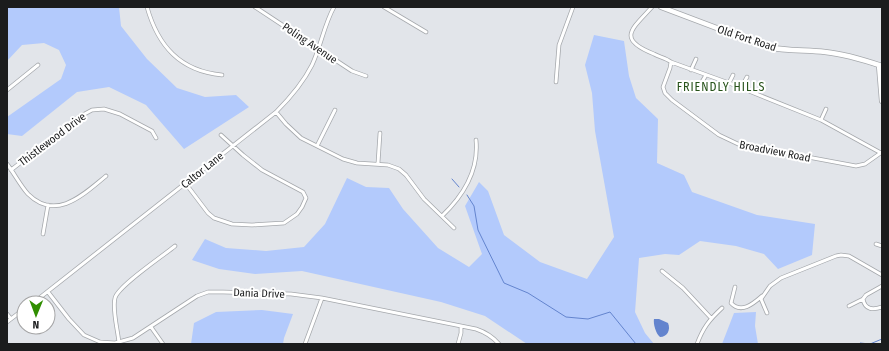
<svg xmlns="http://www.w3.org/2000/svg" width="889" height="351" font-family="'Fira Sans Condensed',sans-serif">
  <rect width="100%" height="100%" fill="#e2e5ea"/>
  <path fill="#b3cafc" d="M7 7H119L121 26 147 59 177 88 205 97 236 95 249 107 184 149 146 105 109 87 77 92 22 136 7 134V117L61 79 66 65 59 50 44 43 22 45 7 61Z
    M594 35 624 41 629 76 636 98 658 119 657 163 684 175 692 192 757 215 815 224 812 255 778 269 764 254 736 246 700 241 679 255 665 254 639 258 635 312 645 333 654 344H527L485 316 441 302 302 271 255 274 219 269 192 260 205 239 226 248 266 251 304 247 325 224 347 178 366 187 389 188 403 209 438 248 469 267 482 254 465 206 479 182 488 191 504 235 540 262 587 279 614 237 595 131 592 93 585 65Z
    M262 310 293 314 284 338 283 344H191L194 323 216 312Z
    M756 312 755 326 758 344H722L734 313Z"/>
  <path fill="#6384ce" d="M654 319H659L668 323C671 330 667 337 660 337 656 334 653 324 654 319Z"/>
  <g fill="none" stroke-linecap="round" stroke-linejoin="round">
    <path stroke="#6384ce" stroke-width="1" d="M452 179 459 187
      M467 195 474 206 478 230 504 283 528 293 566 317 588 319 610 312 636 344
      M859 344 860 343 870 344 882 339"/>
    <defs>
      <path id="street" d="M147 7C158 46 180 71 222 75
        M255 7 352 71 366 76
        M384 7 426 32
        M652 7C632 29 616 39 654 54 659 57 666 58 671 62L670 68 663 87 665 93 672 100 719 135 738 144 856 166 865 164 882 152
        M671 62 729 83 821 120 881 153
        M691 70 696 59
        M556 82 559 45 573 7
        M729 83 733 75
        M699 87 706 75
        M741 88 747 77
        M7 90 38 65
        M276 112 286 124 301 138 343 159 357 163 388 165 399 169 406 175 424 199 454 228
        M821 120 826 109
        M317 146 335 110
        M378 163 380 133
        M7 164C14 173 20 185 28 194 56 222 84 194 106 176
        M11 170 79 117 92 110 104 109 120 114 152 131 156 138
        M186 184 208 213 214 218 232 224 252 225 284 223 297 214 302 207 306 198 303 192 262 170 243 155 221 135
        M442 216C463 196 479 170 476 140
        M43 234 48 205
        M876 244 882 246
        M662 271 683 288 711 318
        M882 286 866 295 863 299C865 310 873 310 882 307
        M735 287 731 303C741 314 753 304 762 296
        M48 292 69 319 84 335 100 342 115 343 133 338 197 296 208 292H223L291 294 322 298 476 329C485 332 492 336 499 344
        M33 303 276 112C290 98 303 83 312 65 321 46 324 25 334 7
        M849 306 863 299
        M767 313 761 299 770 286 781 278 836 256 841 255 849 256 882 275
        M7 314 11 319
        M7 322 24 309
        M151 327 163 344
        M119 343C118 331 112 309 115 298 118 286 163 256 175 246
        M305 344 322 298
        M458 344 461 333V326
        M697 344C703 328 709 320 722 308"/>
      <path id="secondary" d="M661 7 767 47C786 51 806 50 825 52 845 54 864 60 882 66
        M879 65 882 101"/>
    </defs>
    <use href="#street" stroke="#a5a8ac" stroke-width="4.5"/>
    <use href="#secondary" stroke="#a5a8ac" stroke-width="6"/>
    <use href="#street" stroke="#fff" stroke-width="3"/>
    <use href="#secondary" stroke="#fff" stroke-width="4.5"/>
  </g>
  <g text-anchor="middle" stroke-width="4" stroke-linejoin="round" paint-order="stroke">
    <g font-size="11" fill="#1b1c1d" stroke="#fff">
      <text transform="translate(747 38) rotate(18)" y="4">Old Fort Road</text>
      <text transform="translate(310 43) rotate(34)" y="4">Poling Avenue</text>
      <text transform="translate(52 139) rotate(-37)" y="4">Thistlewood Drive</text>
      <text transform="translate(775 151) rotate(11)" y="4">Broadview Road</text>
      <text transform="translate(202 170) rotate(-39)" y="4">Caltor Lane</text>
      <text transform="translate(259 293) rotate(2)" y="4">Dania Drive</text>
    </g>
    <g font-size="12" letter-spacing="1" fill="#265219" stroke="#fff">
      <text x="721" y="91">FRIENDLY HILLS</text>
    </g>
  </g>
  <rect width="889" height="351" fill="none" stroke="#1b1c1d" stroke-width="16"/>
  <g transform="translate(36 315) rotate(181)"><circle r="19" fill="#ffffff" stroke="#a4a4a5"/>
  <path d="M0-3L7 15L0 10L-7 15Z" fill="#308e00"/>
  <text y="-6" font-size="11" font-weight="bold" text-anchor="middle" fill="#1b1c1d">N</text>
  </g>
</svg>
